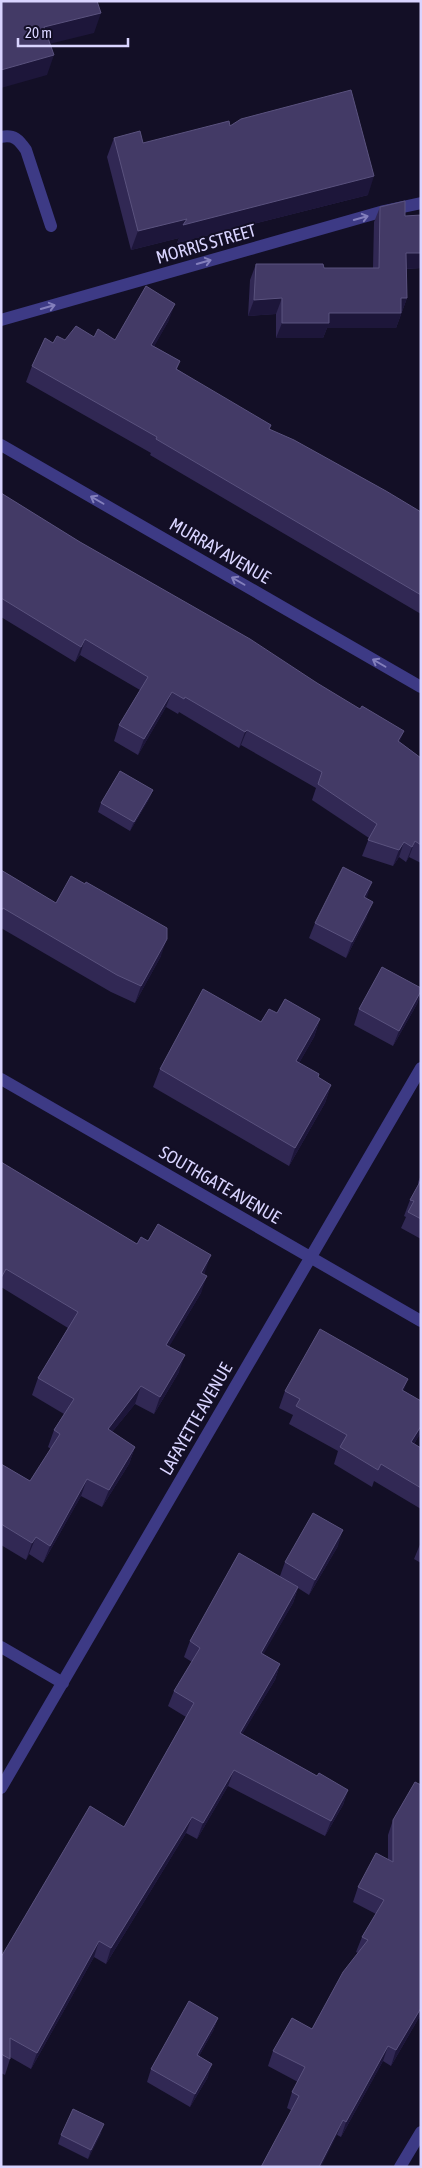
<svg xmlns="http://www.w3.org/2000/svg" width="422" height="2168" font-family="'Asap Condensed',sans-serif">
  <rect width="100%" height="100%" fill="#130f26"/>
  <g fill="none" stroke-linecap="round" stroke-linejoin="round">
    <path stroke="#3d3a85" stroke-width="12" d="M1 137C14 134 19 140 26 150L51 226"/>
    <path stroke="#3d3a85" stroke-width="12" d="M1 320 384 211 421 203
      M1 445 421 687
      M1 1079 421 1321
      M1 1647 63 1683
      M1 1788 421 1068
      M400 2167 421 2132"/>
  </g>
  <path fill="#312854" d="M230 126 368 195 177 243 179 238 131 250 107 157 114 138 143 143Z
    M380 207 405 216 421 268 407 269V298L396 328H327L323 338H276V314L248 316 250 280 256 264 324 268H373L374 222Z
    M169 320 154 346 180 361 177 369 269 429 421 512V614L150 455 151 453 26 382 32 366 53 343 94 337 115 340Z
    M1 493 400 742 421 758V863L409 857 406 862 399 857 393 866 362 856 369 838 312 800 316 788 241 745 239 748 179 712 178 714 166 707 138 755 114 741 119 725 140 690 80 655 75 662 1 617Z
    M153 790 149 799 130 831 98 812 101 803Z
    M1 870 56 903 161 956 135 1003 111 992 1 928Z
    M366 898 367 917 346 958 309 938 315 923Z
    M421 988V993L417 1004 393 1046 354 1025 359 1009Z
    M320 1019 314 1037 299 1063 318 1077 331 1085 325 1103 289 1166 153 1087 160 1069 261 1022Z
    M1 1162 137 1244 205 1272 204 1274 201 1293 169 1346 179 1372 154 1414 135 1404 112 1432 135 1447 129 1464 102 1507 81 1496 43 1563 29 1554 26 1560 1 1545V1464L30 1481 51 1449 48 1447 54 1430 64 1414 32 1395 38 1378 68 1328 1 1287Z
    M421 1175V1239L401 1228 406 1217 404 1216 410 1200 418 1185V1182Z
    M285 1391H403L421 1401V1432L414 1444 421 1448V1509L374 1481 372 1487 334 1464 338 1451 289 1424 293 1415 279 1408Z
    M421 1542V1563L414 1559Z
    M338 1546 309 1595 298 1588 293 1603 263 1654 280 1664 275 1680 242 1734 317 1776 348 1790 343 1805 325 1836 228 1786 197 1839 186 1833 106 1964 94 1957 31 2069 10 2057V2059L5 2075 1 2073V1957L124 1827 186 1717 168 1706 174 1691 192 1662 184 1657 190 1641 280 1576 285 1562Z
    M421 1785V2014L391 2066 383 2061 341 2137 287 2108 292 2092 298 2082 268 2066 273 2051 312 2029 358 1953 356 1952 362 1937 376 1914 353 1902 358 1887 388 1859V1835L393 1820Z
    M218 2018 213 2031 199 2056 208 2077 190 2107 147 2082 151 2069Z
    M101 2133 88 2159 58 2144 61 2135Z"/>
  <path fill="#1d163a" d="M101 13 94 33 37 47 44 27Z
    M54 55 47 75 1 88V70Z
    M374 176 368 195 177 243 179 238 131 250 138 231 187 219Z
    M406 253H421V268L401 269Z
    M282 298 276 314 248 316 254 300Z
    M401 298H407L396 328H327L323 338H276L282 323Z
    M175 304 169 320 146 361 151 345Z
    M85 639 80 655 75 662 81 647Z
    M172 692 166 707 138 755 144 739Z
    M247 730 241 745 239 748 245 732Z
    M404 731 398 746V741Z
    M153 790 149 799 130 831 134 822Z
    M415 841 409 857 406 862 412 847Z
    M404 842 399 857 393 866 399 850Z
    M372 882 367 897 358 913 364 897Z
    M373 902 367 917 346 958 352 942Z
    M167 939 161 956 135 1003 141 986Z
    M421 991 417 1004 393 1046 399 1031Z
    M320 1019 314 1037 290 1079 296 1061Z
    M331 1085 325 1103 289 1166 295 1148Z
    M211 1255 205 1272 195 1290 201 1273Z
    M207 1276 201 1293 160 1362 166 1345Z
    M185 1355 179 1372 154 1414 160 1397Z
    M408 1379 402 1396V1390Z
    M141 1386 135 1404 101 1446 108 1429Z
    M421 1426V1432L405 1459 411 1442Z
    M135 1447 129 1464 102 1507 109 1490Z
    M87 1479 81 1496 43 1563 50 1546Z
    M343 1530 338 1546 309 1595 315 1580Z
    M36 1537 29 1554 26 1560 32 1543Z
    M298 1587 293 1603 255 1669 261 1653Z
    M280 1664 275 1680 234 1748 240 1733Z
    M234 1770 228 1786 197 1839 203 1823Z
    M348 1790 343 1805 325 1836 331 1821Z
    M192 1817 186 1833 106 1964 111 1948Z
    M99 1941 94 1957 31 2069 37 2053Z
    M421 2008V2014L391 2066 396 2050Z
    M218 2018 213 2031 192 2068 197 2055Z
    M388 2046 383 2061 341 2137 346 2122Z
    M212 2064 208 2077 190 2107 195 2094Z
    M343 2120 337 2135 321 2167H319Z
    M104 2124 101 2133 88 2159 91 2150Z"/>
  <path fill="#433a66" stroke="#5a527e" d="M1 1H97L101 13 44 27 54 55 1 70Z
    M351 90 374 176 183 225 187 219 138 231 114 138 140 131 143 143 229 121 230 126 241 119Z
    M405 201V216L421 215V253H406L407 298H401V313H329V323H282V298L254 300 256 264H323L324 268H379L380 207Z
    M146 286 175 304 151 345 180 361 176 369 271 425 269 429 294 440 386 491 421 512V595L156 439 157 437 32 366 45 338 53 343 57 336 65 340 76 326 94 337 98 329 115 340Z
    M1 493 80 542 250 639 317 683 360 709 362 706 404 731 398 741 421 758V845L415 841 412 847 404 842 399 850 368 840 377 824 318 784 322 772 247 730 245 732 185 697 184 699 172 692 144 739 119 725 148 677 85 639 81 647 1 598Z
    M120 771 153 790 134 822 101 803Z
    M343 867 372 882 364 897 373 902 352 942 315 923Z
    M1 870 56 903 71 876 85 884 86 882 167 928V939L141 986 117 975 3 908 1 911Z
    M382 967 421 988V991L399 1031 359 1009Z
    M203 989 261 1022 269 1009 277 1013 285 999 320 1019 296 1061 319 1074 318 1077 331 1085 295 1148 160 1069Z
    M1 1162 137 1244 141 1237 148 1241 158 1224 211 1255 201 1273 207 1276 166 1345 185 1355 160 1397 141 1386 108 1429 135 1447 109 1490 87 1479 50 1546 36 1537 32 1543 1 1524V1464L30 1481 60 1434 54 1430 74 1399 38 1378 78 1312 6 1269 1 1278Z
    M421 1180V1219L408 1212 414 1201 410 1200Z
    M320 1329 408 1379 402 1390 421 1401V1426L411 1442 421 1448V1488L381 1464 378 1470 340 1447 347 1435 296 1406 300 1399 285 1391Z
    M313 1513 343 1530 315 1580 285 1562Z
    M239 1553 298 1587 261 1653 280 1664 240 1733 317 1776 319 1773 348 1790 331 1821 234 1770 203 1823 192 1817 111 1948 99 1941 37 2053 10 2038V2059L1 2054V1957L90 1806 124 1827 194 1703 174 1691 200 1648 190 1641Z
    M415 1782 421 1785V2008L396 2050 388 2046 346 2122 343 2120 319 2167H261L299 2096 292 2092 305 2067 273 2051 292 2018 312 2029 343 1972 368 1940 362 1937 384 1900 358 1887 376 1853 393 1862V1820Z
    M189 2001 218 2018 197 2055 212 2064 195 2094 151 2069Z
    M73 2109 104 2124 91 2150 61 2135Z"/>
  <defs><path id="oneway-shaft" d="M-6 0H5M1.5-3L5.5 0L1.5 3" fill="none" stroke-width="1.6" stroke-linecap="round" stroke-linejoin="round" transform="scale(1.25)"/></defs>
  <g stroke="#837fbc">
    <use href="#oneway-shaft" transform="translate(361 218) rotate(-16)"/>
    <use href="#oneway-shaft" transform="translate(204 262) rotate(-16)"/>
    <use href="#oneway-shaft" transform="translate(48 307) rotate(-16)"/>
    <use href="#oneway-shaft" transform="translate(97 500) rotate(-150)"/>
    <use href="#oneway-shaft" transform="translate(238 581) rotate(-150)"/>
    <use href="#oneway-shaft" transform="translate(379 663) rotate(-150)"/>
  </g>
  <g text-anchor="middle" stroke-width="4" stroke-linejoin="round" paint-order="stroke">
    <g font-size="18" fill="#d9d4ff" stroke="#130f26">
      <text transform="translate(206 244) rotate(-16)" y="6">MORRIS STREET</text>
      <text transform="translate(220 551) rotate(30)" y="6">MURRAY AVENUE</text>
      <text transform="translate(220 1185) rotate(30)" y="6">SOUTHGATE AVENUE</text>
      <text transform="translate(196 1419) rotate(-60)" y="6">LAFAYETTE AVENUE</text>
    </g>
  </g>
  <rect width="422" height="2168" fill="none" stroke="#d9d4ff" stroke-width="5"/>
  <path d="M18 38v8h110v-8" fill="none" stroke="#d9d4ff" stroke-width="2.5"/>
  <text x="25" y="38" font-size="15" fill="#d9d4ff" stroke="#130f26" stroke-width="4" paint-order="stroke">20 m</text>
</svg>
